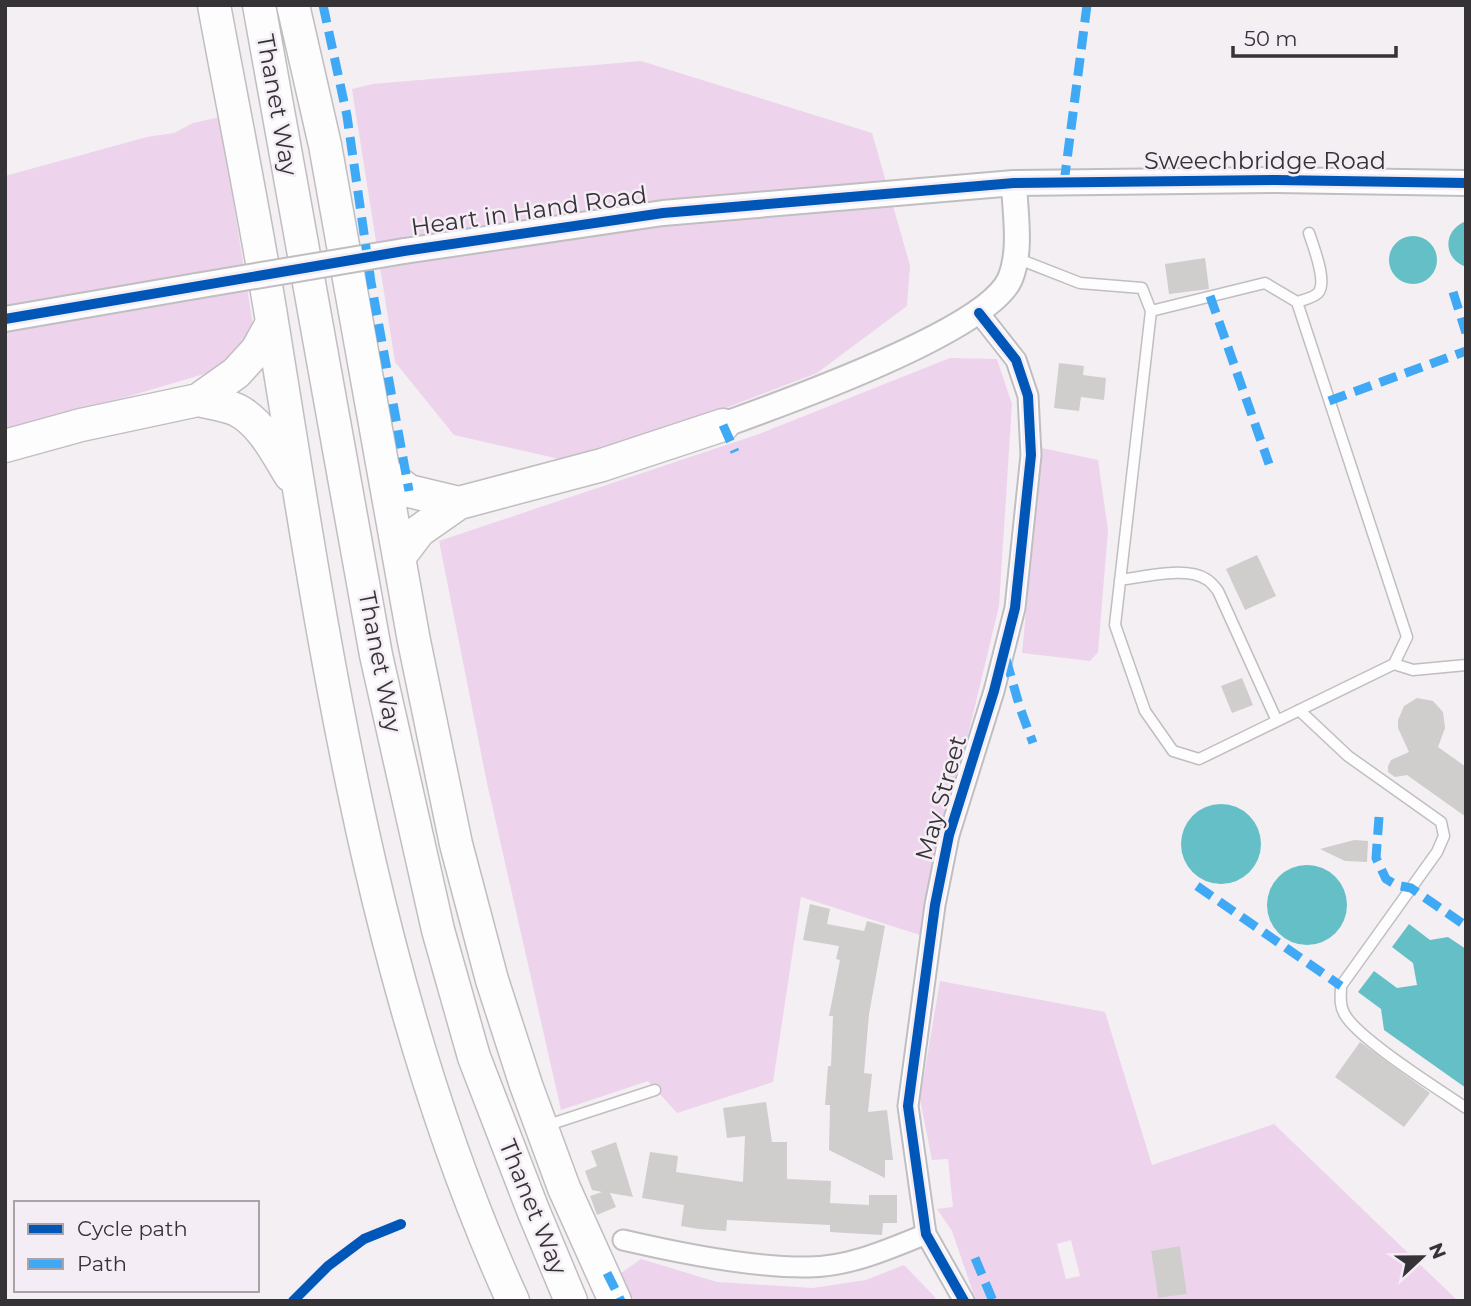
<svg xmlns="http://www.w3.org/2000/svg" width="1471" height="1306" font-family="Montserrat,sans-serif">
  <rect width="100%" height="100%" fill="#f3eff3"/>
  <path fill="#edd4ec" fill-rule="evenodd" d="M641 61 872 133 910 265 907 306 817 373 718 411 564 460 454 435 395 362 352 89 373 84Z
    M220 117 255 338 221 369 5 433V176L147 137 174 133 193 123Z
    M950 358 997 359 1012 404 999 606 920 935 801 897 773 1082 677 1113 648 1081 561 1110 487 783 439 541 759 434Z
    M1042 448 1098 460 1108 530 1098 652 1090 661 1022 653Z
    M940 981 1105 1012 1152 1165 1274 1124 1458 1301H976L952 1231 937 1209 953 1207 948 1159 932 1160 920 1099ZM1071 1240 1080 1276 1066 1279 1057 1244ZM1180 1246 1187 1294 1158 1298 1151 1251Z
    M641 1259 717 1282 813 1288 866 1280 904 1265 936 1298 930 1301H626L614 1278Z"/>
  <path fill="#65bfc6" d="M1466 221V267C1442 258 1443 230 1466 221Z
    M1389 260a24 24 0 1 1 48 0a24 24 0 1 1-48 0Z
    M1181 844a40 40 0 1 1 80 0a40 40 0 1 1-80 0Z
    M1267 905a40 40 0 1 1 80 0a40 40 0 1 1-80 0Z
    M1409 924 1430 940 1448 937 1466 949V1088L1384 1030 1381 1009 1358 992 1374 971 1397 988 1417 985 1413 963 1392 947Z"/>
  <path fill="#d0cdcd" d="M1205 258 1209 289 1169 294 1165 264Z
    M1059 363 1084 366 1083 375 1106 378 1104 400 1081 397 1079 411 1054 408Z
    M1257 555 1276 596 1245 610 1226 569Z
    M1242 678 1253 705 1232 713 1221 686Z
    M1417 698 1433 701 1443 712 1445 728 1438 747 1466 767V817L1407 775 1395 777 1388 772V766L1391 760 1409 752 1398 728V720L1404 706Z
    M1354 840 1368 841 1367 862 1345 861 1320 849Z
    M810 904 830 909 827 924 864 931 867 921 885 926 869 1014 864 1073 872 1074 868 1112 887 1110 893 1160H885V1178L829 1150 830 1105H825L828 1066H831L833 1016H829L840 960 836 959 839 946 803 940Z
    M1360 1042 1430 1093 1404 1127 1335 1077Z
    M766 1102 772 1142H787V1179L831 1181 830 1203 869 1205V1195H897V1223H883L882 1235 830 1232V1225L727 1220 726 1231 699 1229 681 1226 684 1205 642 1198 650 1152 678 1156 676 1172 743 1182 745 1136 727 1138 723 1108Z
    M616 1142 633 1197 610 1193 616 1207 597 1215 590 1196 602 1192 592 1190 585 1171 597 1166 591 1151Z
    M1180 1246 1187 1294 1158 1298 1151 1251Z"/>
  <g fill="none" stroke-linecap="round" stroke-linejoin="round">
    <defs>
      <path id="service" d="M1016 258 1080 283 1142 288 1151 311 1115 625 1145 711 1173 751 1199 759 1394 664 1407 637 1297 302 1265 283 1151 311
        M1297 302C1303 300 1313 298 1318 293 1328 282 1313 246 1309 233
        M1120 580C1142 577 1186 566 1206 579 1210 581 1215 587 1218 591L1277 721
        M1394 664 1413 670 1466 665
        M1299 710 1348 756 1441 822 1444 836 1437 852 1341 986C1341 996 1339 1004 1344 1013 1355 1037 1440 1090 1466 1108
        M545 1126 655 1090"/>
      <path id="minor" d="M623 1240C679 1253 752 1268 808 1267 849 1267 889 1249 926 1234
        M964 1301 926 1234 908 1106 935 905 949 835 994 691 1015 608 1031 455 1028 396 1016 360 979 313"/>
      <path id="tertiary" d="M404 251 663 213 1014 183 1276 180 1466 183
        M5 319 196 286
        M723 425C781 404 987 331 1010 279 1022 250 1015 213 1014 183"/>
      <path id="trunk" d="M214 5C234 113 256 220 273 328 326 655 374 997 513 1301
        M259 5 376 655 438 930 474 1057 533 1210 571 1301
        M293 5 325 145 414 641 456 844 492 980 526 1085 564 1188 615 1301
        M198 400C211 403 226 405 237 410 262 423 276 452 290 475
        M5 446 81 425 198 400 236 373 257 350 272 323
        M385 473 409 491 459 503
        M400 556 419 531 459 503 602 465 723 425"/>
    </defs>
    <use href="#service" stroke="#c0bec0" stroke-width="13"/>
    <use href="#minor" stroke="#c0bec0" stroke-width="23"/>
    <use href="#tertiary" stroke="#c0bec0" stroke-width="28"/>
    <use href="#trunk" stroke="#c0bec0" stroke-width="35"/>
    <use href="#service" stroke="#fdfdfd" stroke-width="10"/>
    <use href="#minor" stroke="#fdfdfd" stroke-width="19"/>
    <use href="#tertiary" stroke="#fdfdfd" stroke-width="24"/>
    <use href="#trunk" stroke="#fdfdfd" stroke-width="32"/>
    <defs>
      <path id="tertiary-bridge" d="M196 286 404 251"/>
    </defs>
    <use href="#tertiary-bridge" stroke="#c0bec0" stroke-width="28" stroke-linecap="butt"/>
    <use href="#tertiary-bridge" stroke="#fdfdfd" stroke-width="24"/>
    <path stroke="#3fa9f5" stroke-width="9" stroke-dasharray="18 9" stroke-linecap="butt" d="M323 5 347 116 371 282 409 491
      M1064 183 1087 5
      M1453 292 1466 333
      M1210 296 1269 464
      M1329 401 1466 351
      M723 425 735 452
      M1006 659 1020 708 1033 743
      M1379 817 1376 858 1386 879 1396 885 1411 888 1466 926
      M1197 886 1341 986
      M975 1258 993 1301
      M607 1273 621 1301"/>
    <defs>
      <path id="cycleway" d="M5 319 404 251 663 213 1014 183 1276 180 1466 183
        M293 1301 328 1266 364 1239 401 1224
        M964 1301 926 1234 908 1106 935 905 949 835 994 691 1015 608 1031 455 1028 396 1016 360 979 313"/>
    </defs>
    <use href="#cycleway" stroke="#f5edf5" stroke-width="15"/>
    <use href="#cycleway" stroke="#0057b8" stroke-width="10"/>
  </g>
  <g text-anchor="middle" stroke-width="5" stroke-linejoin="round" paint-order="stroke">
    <g font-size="24" fill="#363336" stroke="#f5edf5">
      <text transform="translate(277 105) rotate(80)" y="8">Thanet Way</text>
      <text x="1265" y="169">Sweechbridge Road</text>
      <text transform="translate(529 211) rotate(-8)" y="8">Heart in Hand Road</text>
      <text transform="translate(380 662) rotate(79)" y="8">Thanet Way</text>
      <text transform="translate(941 798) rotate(-74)" y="8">May Street</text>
      <text transform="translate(533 1207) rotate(68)" y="8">Thanet Way</text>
    </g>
  </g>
  <rect width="1471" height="1306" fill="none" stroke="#363336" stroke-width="14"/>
  <rect x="14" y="1201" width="245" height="91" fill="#f5edf5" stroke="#a9a3a9" stroke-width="2"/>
  <rect x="28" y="1224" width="35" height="10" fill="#0057b8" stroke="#a9a3a9" stroke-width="2"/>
  <text x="77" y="1236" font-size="21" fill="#363336">Cycle path</text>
  <rect x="28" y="1259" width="35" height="10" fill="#3fa9f5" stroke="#a9a3a9" stroke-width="2"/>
  <text x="77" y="1271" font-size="21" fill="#363336">Path</text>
  <g transform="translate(1422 1257) rotate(68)" stroke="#f5edf5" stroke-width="5" paint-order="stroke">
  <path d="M0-5L12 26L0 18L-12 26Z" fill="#363336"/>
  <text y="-10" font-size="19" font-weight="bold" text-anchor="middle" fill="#363336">N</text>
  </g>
  <path d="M1233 46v10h163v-10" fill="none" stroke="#363336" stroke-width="3.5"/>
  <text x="1244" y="46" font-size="21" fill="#363336" stroke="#f5edf5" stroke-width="5" paint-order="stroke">50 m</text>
</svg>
